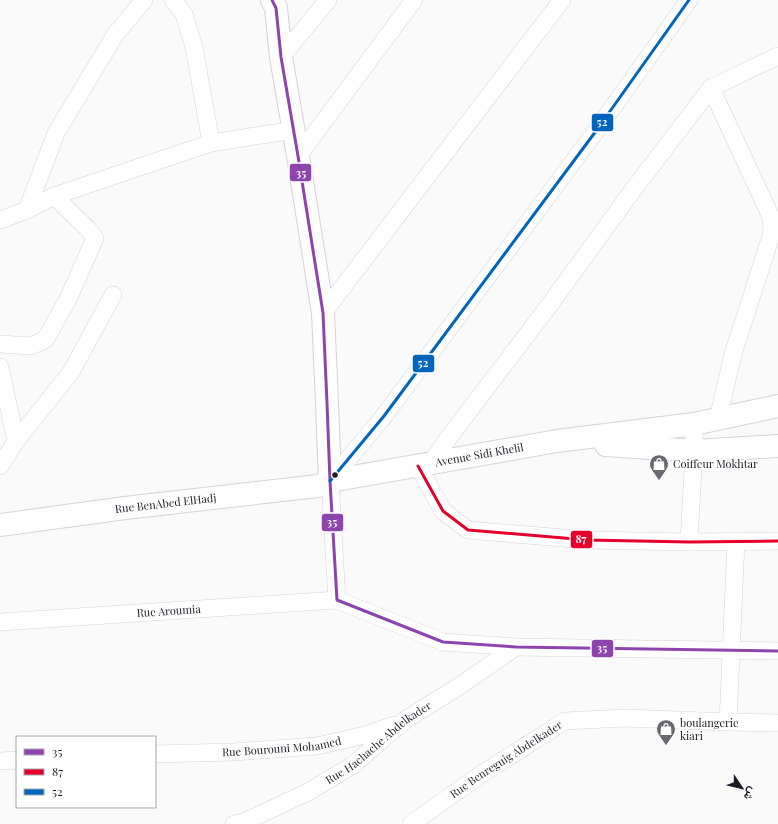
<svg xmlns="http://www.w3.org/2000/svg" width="778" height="824" font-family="'Playfair Display',Vazirmatn,serif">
  <rect width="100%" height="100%" fill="#fafafa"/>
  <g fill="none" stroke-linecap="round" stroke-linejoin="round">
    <defs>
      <g id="street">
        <path d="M173 0 184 14 194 47 211 143"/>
        <path d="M689 0 596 131 384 416 330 481 337 600 443 642 516 647 778 651"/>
        <path d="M281 57 328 0"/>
        <path d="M711 88 771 217 772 233 733 354 718 419"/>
        <path d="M298 156 414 0"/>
        <path d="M27 210 56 133 115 35 144 0"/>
        <path d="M0 220 27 210 54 196 211 143 294 130"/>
        <path d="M323 313 562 0"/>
        <path d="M0 344 31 346 45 340 69 297 95 238 88 229 54 196"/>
        <path d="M0 367 16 441 0 466"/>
        <path d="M16 441 71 372 113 295"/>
        <path d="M431 463 444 444 548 307 633 190 711 88 778 56"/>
        <path d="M418 466 443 511 468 530 587 540 689 542 778 541"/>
        <path d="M689 542 694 451V424"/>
        <path id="s1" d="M0 622 337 600"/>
        <path d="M728 722 736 542"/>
        <path id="s2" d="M155 754 233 752 317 746 365 735 394 725"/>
        <path d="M0 761 17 760"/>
        <path id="s3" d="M234 824 244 822 308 792 353 765 405 720 458 687 516 647"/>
        <path id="s4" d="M411 824 480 775 565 721 625 718 728 722 778 723"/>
      </g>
      <g id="secondary">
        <path d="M272 0 276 8 281 57 298 156 323 313 327 403 330 481"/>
        <path d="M606 445 694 451 778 446"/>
        <path id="s5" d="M0 525 125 508 318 486 330 481 557 441 694 424 778 406"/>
      </g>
    </defs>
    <use href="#street" stroke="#d4d1d8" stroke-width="18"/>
    <use href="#secondary" stroke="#d4d1d8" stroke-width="24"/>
    <use href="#street" stroke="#fefefe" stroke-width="17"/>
    <use href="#secondary" stroke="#fefefe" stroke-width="22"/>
    <defs>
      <path id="bus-1" d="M272 0 276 8 281 57 298 156 323 313 327 403 330 481 337 600 443 642 516 647 778 651"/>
      <path id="bus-2" d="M418 466 443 511 468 530 587 540 689 542 778 541"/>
      <path id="bus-3" d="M330 481 384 416 596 131 689 0"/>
    </defs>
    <use href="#bus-1" stroke="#fff" stroke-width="6"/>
    <use href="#bus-2" stroke="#fff" stroke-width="6"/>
    <use href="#bus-3" stroke="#fff" stroke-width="6"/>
    <use href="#bus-1" stroke="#8e44ad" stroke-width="3"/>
    <use href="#bus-2" stroke="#e4002b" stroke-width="3"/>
    <use href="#bus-3" stroke="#0065bd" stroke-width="3"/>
  </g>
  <defs>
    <symbol id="shop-pin" viewBox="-11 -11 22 30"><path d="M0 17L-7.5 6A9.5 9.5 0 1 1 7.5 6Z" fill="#6b6870" stroke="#fff"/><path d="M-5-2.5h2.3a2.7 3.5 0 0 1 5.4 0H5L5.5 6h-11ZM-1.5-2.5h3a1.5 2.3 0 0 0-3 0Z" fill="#fff"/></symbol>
  </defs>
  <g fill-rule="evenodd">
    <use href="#shop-pin" x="648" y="453" width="22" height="30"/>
    <use href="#shop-pin" x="655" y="718" width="22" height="30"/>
  </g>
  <circle fill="#1e1a26" stroke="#fff" stroke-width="1.5" cx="335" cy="475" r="3.5"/>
  <g text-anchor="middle" stroke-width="3" stroke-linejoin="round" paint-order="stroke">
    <g font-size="11" fill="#1e1a26" stroke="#fff">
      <text dy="4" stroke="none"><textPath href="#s5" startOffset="485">Avenue Sidi Khelil</textPath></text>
      <text dy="4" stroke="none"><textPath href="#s5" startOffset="167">Rue BenAbed ElHadj</textPath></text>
      <text dy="4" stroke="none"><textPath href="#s1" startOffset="169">Rue Aroumia</textPath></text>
      <text dy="4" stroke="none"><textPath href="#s3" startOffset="167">Rue Hachache Abdelkader</textPath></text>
      <text dy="4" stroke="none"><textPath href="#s2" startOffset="127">Rue Bourouni Mohamed</textPath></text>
      <text dy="4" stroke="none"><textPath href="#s4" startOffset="115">Rue Benreguig Abdelkader</textPath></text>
    </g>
    <g font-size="11" fill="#1e1a26" stroke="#fff" text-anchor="start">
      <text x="673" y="468">Coiffeur Mokhtar</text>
      <text x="680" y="727">boulangerie<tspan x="680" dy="13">kiari</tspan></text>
    </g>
  </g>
  <g stroke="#fff" stroke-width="1.5">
    <rect x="591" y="113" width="23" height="19" rx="4" fill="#0065bd"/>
    <rect x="289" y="163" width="23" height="19" rx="4" fill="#8e44ad"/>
    <rect x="412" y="354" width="23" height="19" rx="4" fill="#0065bd"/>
    <rect x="321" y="513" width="23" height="19" rx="4" fill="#8e44ad"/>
    <rect x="570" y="530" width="23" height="19" rx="4" fill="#e4002b"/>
    <rect x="591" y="639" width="23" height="19" rx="4" fill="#8e44ad"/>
  </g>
  <g font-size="11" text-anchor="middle" font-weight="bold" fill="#fff">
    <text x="602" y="126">52</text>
    <text x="301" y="177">35</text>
    <text x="423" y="367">52</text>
    <text x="332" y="526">35</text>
    <text x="581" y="543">87</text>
    <text x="602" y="652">35</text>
  </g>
  <rect x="16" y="736" width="140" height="72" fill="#ffffff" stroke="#a5a3a8"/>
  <rect x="24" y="749" width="20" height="6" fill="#8e44ad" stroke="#a5a3a8"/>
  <text x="52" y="756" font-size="12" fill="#1e1a26">35</text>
  <rect x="24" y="769" width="20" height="6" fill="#e4002b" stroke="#a5a3a8"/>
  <text x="52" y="776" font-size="12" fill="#1e1a26">87</text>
  <rect x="24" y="789" width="20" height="6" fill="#0065bd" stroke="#a5a3a8"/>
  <text x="52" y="796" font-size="12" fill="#1e1a26">52</text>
  <g transform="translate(742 788) rotate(125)" stroke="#ffffff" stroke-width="3" paint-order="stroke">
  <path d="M0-3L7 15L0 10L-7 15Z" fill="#1e1a26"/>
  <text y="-6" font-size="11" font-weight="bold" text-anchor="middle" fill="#1e1a26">ش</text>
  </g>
</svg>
